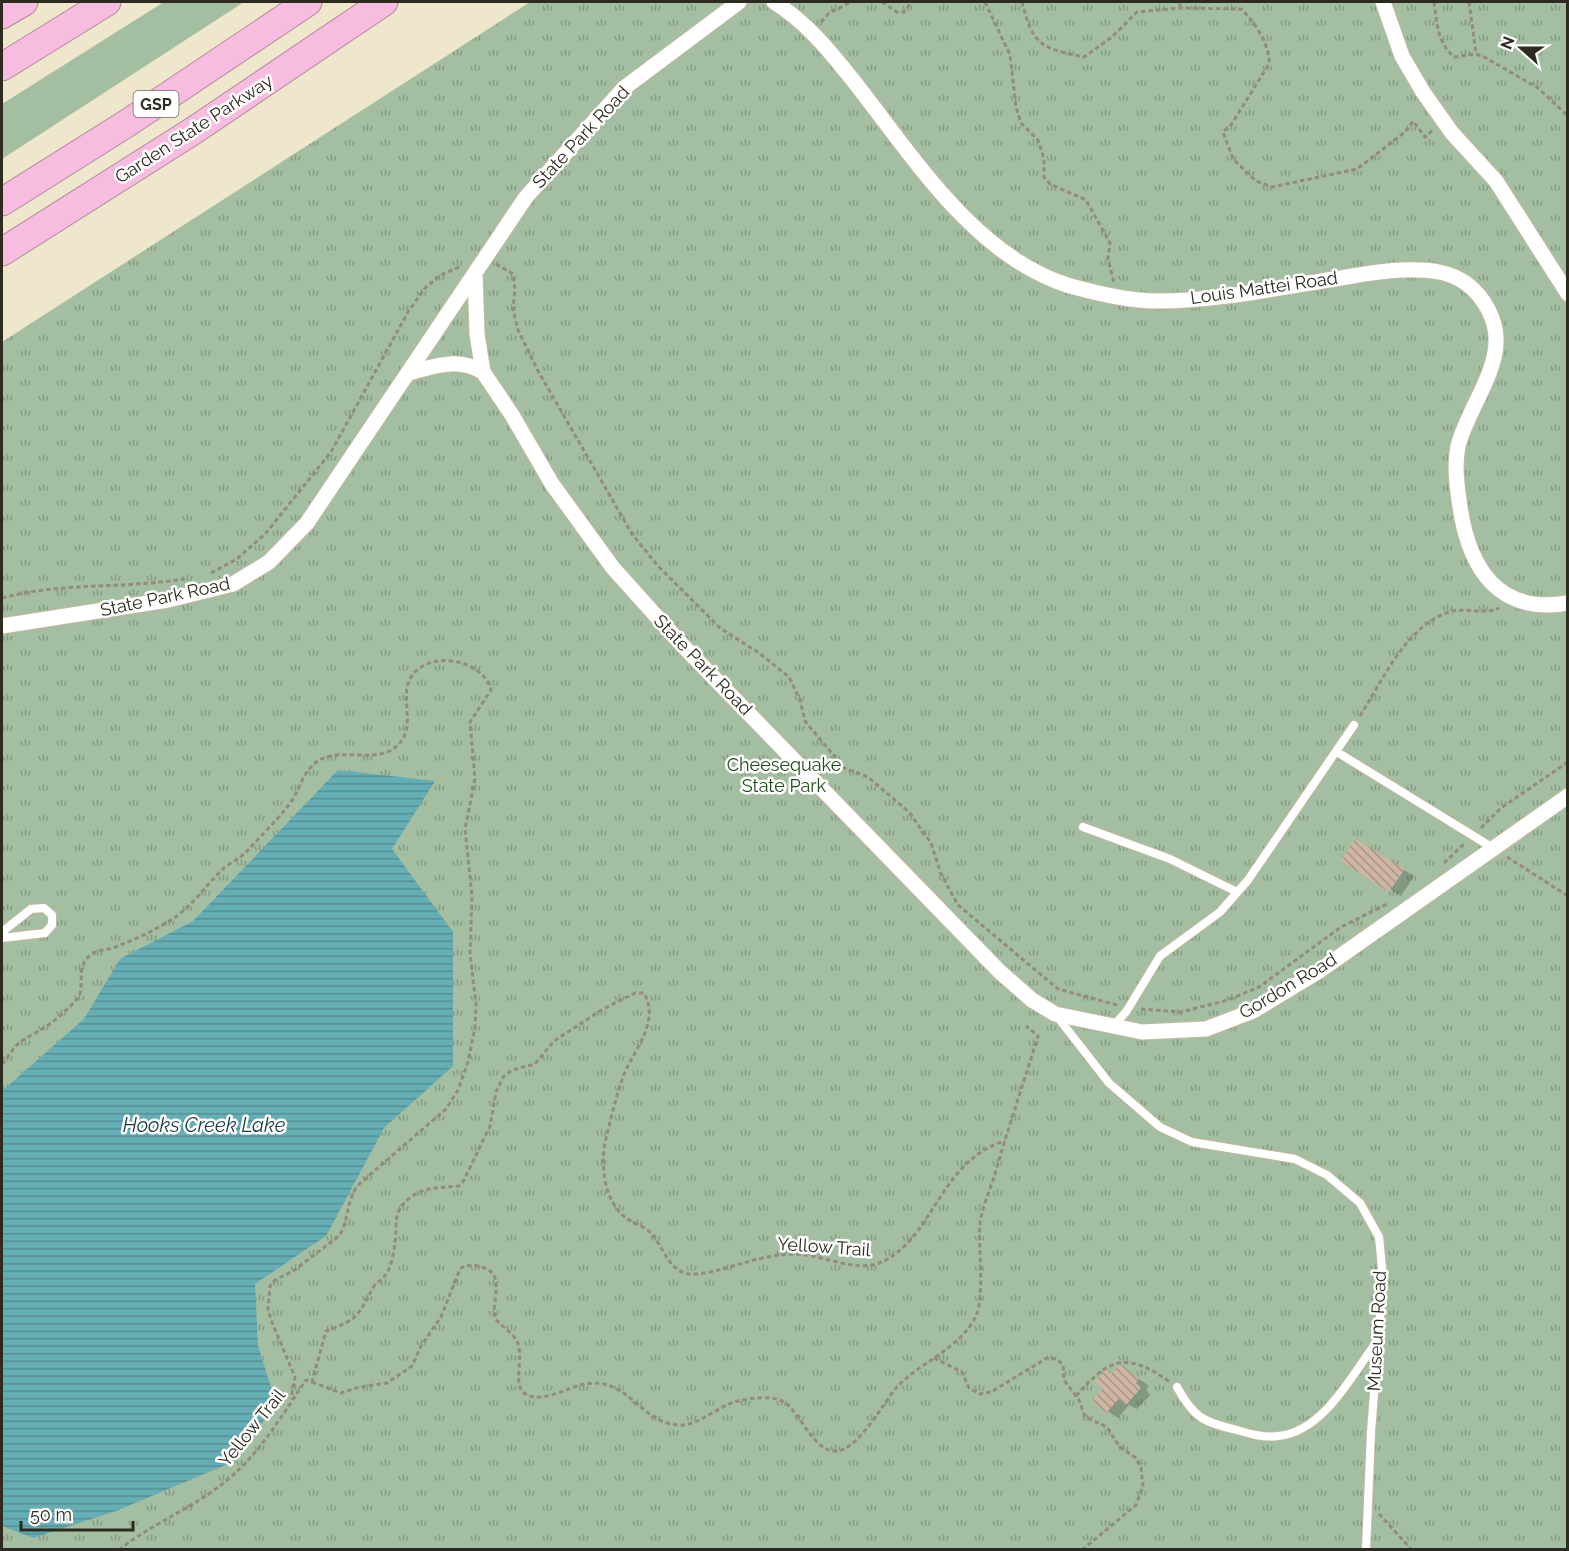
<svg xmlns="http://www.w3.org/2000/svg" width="1569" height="1551" font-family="Raleway,sans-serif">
  <defs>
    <pattern id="park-tufts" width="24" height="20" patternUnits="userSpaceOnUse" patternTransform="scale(1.5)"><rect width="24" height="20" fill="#a3bea0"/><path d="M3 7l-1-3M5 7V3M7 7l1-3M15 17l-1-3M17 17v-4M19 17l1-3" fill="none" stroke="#859b82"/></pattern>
    <pattern id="water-rules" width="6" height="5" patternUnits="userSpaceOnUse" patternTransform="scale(1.5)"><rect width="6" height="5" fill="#66aeb6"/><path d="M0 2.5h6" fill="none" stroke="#548e93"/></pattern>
    <pattern id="building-back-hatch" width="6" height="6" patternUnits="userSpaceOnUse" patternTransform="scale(1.5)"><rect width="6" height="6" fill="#ceb5a4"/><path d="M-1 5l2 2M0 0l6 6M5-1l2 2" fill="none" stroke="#a89385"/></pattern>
  </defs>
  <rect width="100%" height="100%" fill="#efe7cc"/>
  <path fill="#a3bea0" d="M164 2H244L2 159V104Z"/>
  <path fill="url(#park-tufts)" d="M530 2H1567V1549H2V342Z"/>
  <path fill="url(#water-rules)" d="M338 770 435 781 392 849 453 932V1066L384 1128 326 1236 255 1284 258 1346 276 1403 235 1461 116 1511 33 1538 2 1526V1091L84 1019 120 959 193 921Z"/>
  <path fill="#0003" d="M1356 841 1414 876 1401 896 1343 860Z
    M1121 1366 1149 1386 1146 1390 1150 1395 1137 1409 1129 1405 1118 1418 1107 1411 1106 1389 1113 1375Z"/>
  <path fill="url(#building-back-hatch)" d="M1355 839 1405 869 1389 892 1341 861Z
    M1121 1364 1139 1379 1136 1383 1141 1388 1126 1405 1119 1399 1106 1413 1092 1400 1104 1389 1095 1382 1106 1369 1111 1374Z"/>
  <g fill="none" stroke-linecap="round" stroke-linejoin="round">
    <defs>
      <path id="lane" d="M1337 752 1493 848
        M1083 827 1170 859 1237 892
        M2 932 31 909 44 908 52 915V925L45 933 2 938
        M1056 1015 1109 1083 1160 1127 1192 1142 1295 1159 1327 1175 1360 1203 1379 1237 1383 1278 1371 1432 1366 1550
        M1113 1026 1126 1012 1160 956 1220 912 1248 880 1354 725
        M1177 1387C1194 1418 1203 1422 1237 1430 1250 1434 1264 1438 1278 1436 1324 1432 1353 1373 1378 1340"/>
      <path id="street" d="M774 2C806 22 828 49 852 79 910 152 973 255 1067 285 1095 293 1127 301 1157 301 1218 301 1281 287 1341 278 1371 273 1408 266 1439 272 1449 274 1459 278 1467 284 1484 297 1497 320 1496 342 1496 374 1466 414 1458 446 1454 466 1457 487 1460 507 1469 568 1498 615 1568 603
        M1383 2 1402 56 1423 92 1452 133 1496 181 1568 294
        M475 273 477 334 483 372 512 415 552 484 613 568 685 648 1000 972 1032 1000 1055 1014 1142 1032 1206 1029 1253 1011 1319 971 1568 796
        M409 373C435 366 457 357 483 372
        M2 626 168 600 233 584 269 562 307 523 526 197 624 88 739 2"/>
      <path id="highway" d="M2 15 24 2
        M2 67 107 2
        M2 202 129 122 308 2
        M2 252 193 131 384 2"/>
    </defs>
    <use href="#lane" stroke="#c2baa0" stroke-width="10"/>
    <use href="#street" stroke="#c2baa0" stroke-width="17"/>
    <use href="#highway" stroke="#b0899c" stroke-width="29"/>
    <path stroke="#928d79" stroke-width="3" stroke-dasharray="4.5 3" stroke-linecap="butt" d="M882 2 897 12H904L912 2
      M985 2 1010 55 1016 107 1021 123 1038 140 1044 159V177L1050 184 1086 200 1110 243 1108 259 1114 283
      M1022 2C1033 46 1041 48 1084 57L1112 37 1137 12 1180 8 1241 9C1254 20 1271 47 1269 64L1231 125 1223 132 1233 159 1256 181 1272 187 1357 169 1405 132 1413 121 1425 137 1433 130
      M1434 2C1437 23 1437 42 1454 57L1476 54 1484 57 1538 88 1568 116
      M1469 2 1476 53
      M1180 8V2
      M821 22 829 13 851 2
      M496 264 513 274 515 289 513 309 518 330 538 371 632 534 658 566 720 628 759 653 789 677 800 700 805 721 844 768 868 777 909 812 931 843 941 874 958 905 1058 989 1117 1005
      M211 573 237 559 266 533 331 452 408 312 425 288 441 275 461 266
      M2 598C61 582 123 589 184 579
      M1360 716C1383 680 1405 627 1449 612 1464 607 1485 615 1499 608
      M1481 828 1501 808 1568 762
      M1507 857 1568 896
      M1444 863 1465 843
      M1141 1009 1181 1012 1228 1000 1259 987 1341 927 1387 904
      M2 1064C8 1058 12 1049 19 1043 26 1037 35 1034 42 1029 54 1022 67 1010 77 999 87 988 73 967 92 954 99 949 110 950 118 946 136 939 155 930 171 920 192 907 205 886 223 869 231 862 241 858 248 850 261 836 276 821 288 806 299 793 302 771 318 761 341 746 376 765 397 746 422 723 389 685 423 666 445 653 485 664 491 690L470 722 475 779 465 829 472 896 470 954 476 1005 475 1027 468 1062 458 1090 446 1109 357 1186C346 1203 349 1220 339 1236L293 1271 275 1280 270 1286 268 1309 271 1320 295 1377 291 1399
      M934 1358 962 1372 969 1388 980 1394 991 1392 1047 1358 1057 1359 1063 1365 1064 1380 1079 1400 1085 1417 1107 1427 1119 1446 1136 1458 1141 1467 1143 1486 1136 1505 1082 1550
      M312 1382 341 1393 359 1387 387 1383 412 1366 421 1346 441 1317 460 1269C466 1265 470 1265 478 1266 508 1272 491 1297 495 1318 501 1326 513 1333 517 1341 524 1356 514 1381 522 1391 536 1407 569 1387 584 1384 629 1376 639 1423 679 1425 699 1426 719 1405 738 1401 751 1398 773 1395 784 1402 800 1412 814 1453 837 1451 859 1449 883 1403 897 1387 920 1362 960 1349 976 1316 985 1296 978 1247 980 1223 982 1207 990 1190 995 1174 1008 1128 1024 1082 1038 1036L1026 1026
      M1076 1396C1109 1358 1126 1351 1170 1382
      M1379 1514 1412 1550
      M119 1550C151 1524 189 1510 221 1485 257 1458 281 1417 306 1380L312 1382 326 1331C361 1318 357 1316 374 1286 377 1282 381 1281 384 1277 391 1269 394 1253 395 1242 398 1224 391 1211 411 1197 427 1186 441 1188 459 1186L464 1180 490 1126 496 1092 503 1077 512 1070 535 1064 554 1041 603 1009 635 993H644C661 1023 632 1052 623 1077 616 1097 611 1118 606 1138 600 1162 603 1201 626 1218 634 1224 645 1226 652 1234 665 1250 671 1277 696 1274 735 1270 764 1250 807 1255 833 1259 862 1274 886 1260 935 1233 942 1159 1005 1141"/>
    <use href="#lane" stroke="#fff" stroke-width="8"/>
    <use href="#street" stroke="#fff" stroke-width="15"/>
    <use href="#highway" stroke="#f7bce0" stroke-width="27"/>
  </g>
  <g text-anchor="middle" stroke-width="5" stroke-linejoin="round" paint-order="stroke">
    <rect fill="#fff" stroke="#6c6a62" stroke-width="1.5" x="133.5" y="91" width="45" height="26" rx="4.5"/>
    <g font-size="16" font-weight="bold" fill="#2d2a1f">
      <text x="156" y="110">GSP</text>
    </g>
    <g font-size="18" fill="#2d2a1f" stroke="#fff">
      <text transform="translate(194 129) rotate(-33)" y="6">Garden State Parkway</text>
      <text transform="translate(581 137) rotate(-47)" y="6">State Park Road</text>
      <text transform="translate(1264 288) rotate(-8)" y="6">Louis Mattei Road</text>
      <text transform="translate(165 597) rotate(-12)" y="6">State Park Road</text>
      <text transform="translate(703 665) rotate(46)" y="6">State Park Road</text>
      <text transform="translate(1288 986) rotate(-31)" y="6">Gordon Road</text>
      <text transform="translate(824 1247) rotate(4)" y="6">Yellow Trail</text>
      <text transform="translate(1377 1331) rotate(-87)" y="6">Museum Road</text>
      <text transform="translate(252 1428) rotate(-51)" y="6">Yellow Trail</text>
    </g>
    <g font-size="18" fill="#1b4f17" stroke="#fff">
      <text x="784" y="771">Cheesequake<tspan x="784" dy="21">State Park</tspan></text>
    </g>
    <g font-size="20" font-style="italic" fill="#173b3f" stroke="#fff">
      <text x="204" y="1132">Hooks Creek Lake</text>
    </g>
  </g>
  <rect width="1569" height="1551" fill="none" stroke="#2d2a1f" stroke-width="6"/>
  <g transform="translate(1521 48) rotate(291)" stroke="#ffffff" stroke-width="4.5" paint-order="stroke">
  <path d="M0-4.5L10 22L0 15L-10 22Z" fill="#2d2a1f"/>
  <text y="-9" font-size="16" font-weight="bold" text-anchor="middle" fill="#2d2a1f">N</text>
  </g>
  <path d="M21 1521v9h112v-9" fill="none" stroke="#2d2a1f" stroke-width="3"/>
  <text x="30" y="1521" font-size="18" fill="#2d2a1f" stroke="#ffffff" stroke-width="4.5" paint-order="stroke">50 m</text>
</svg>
